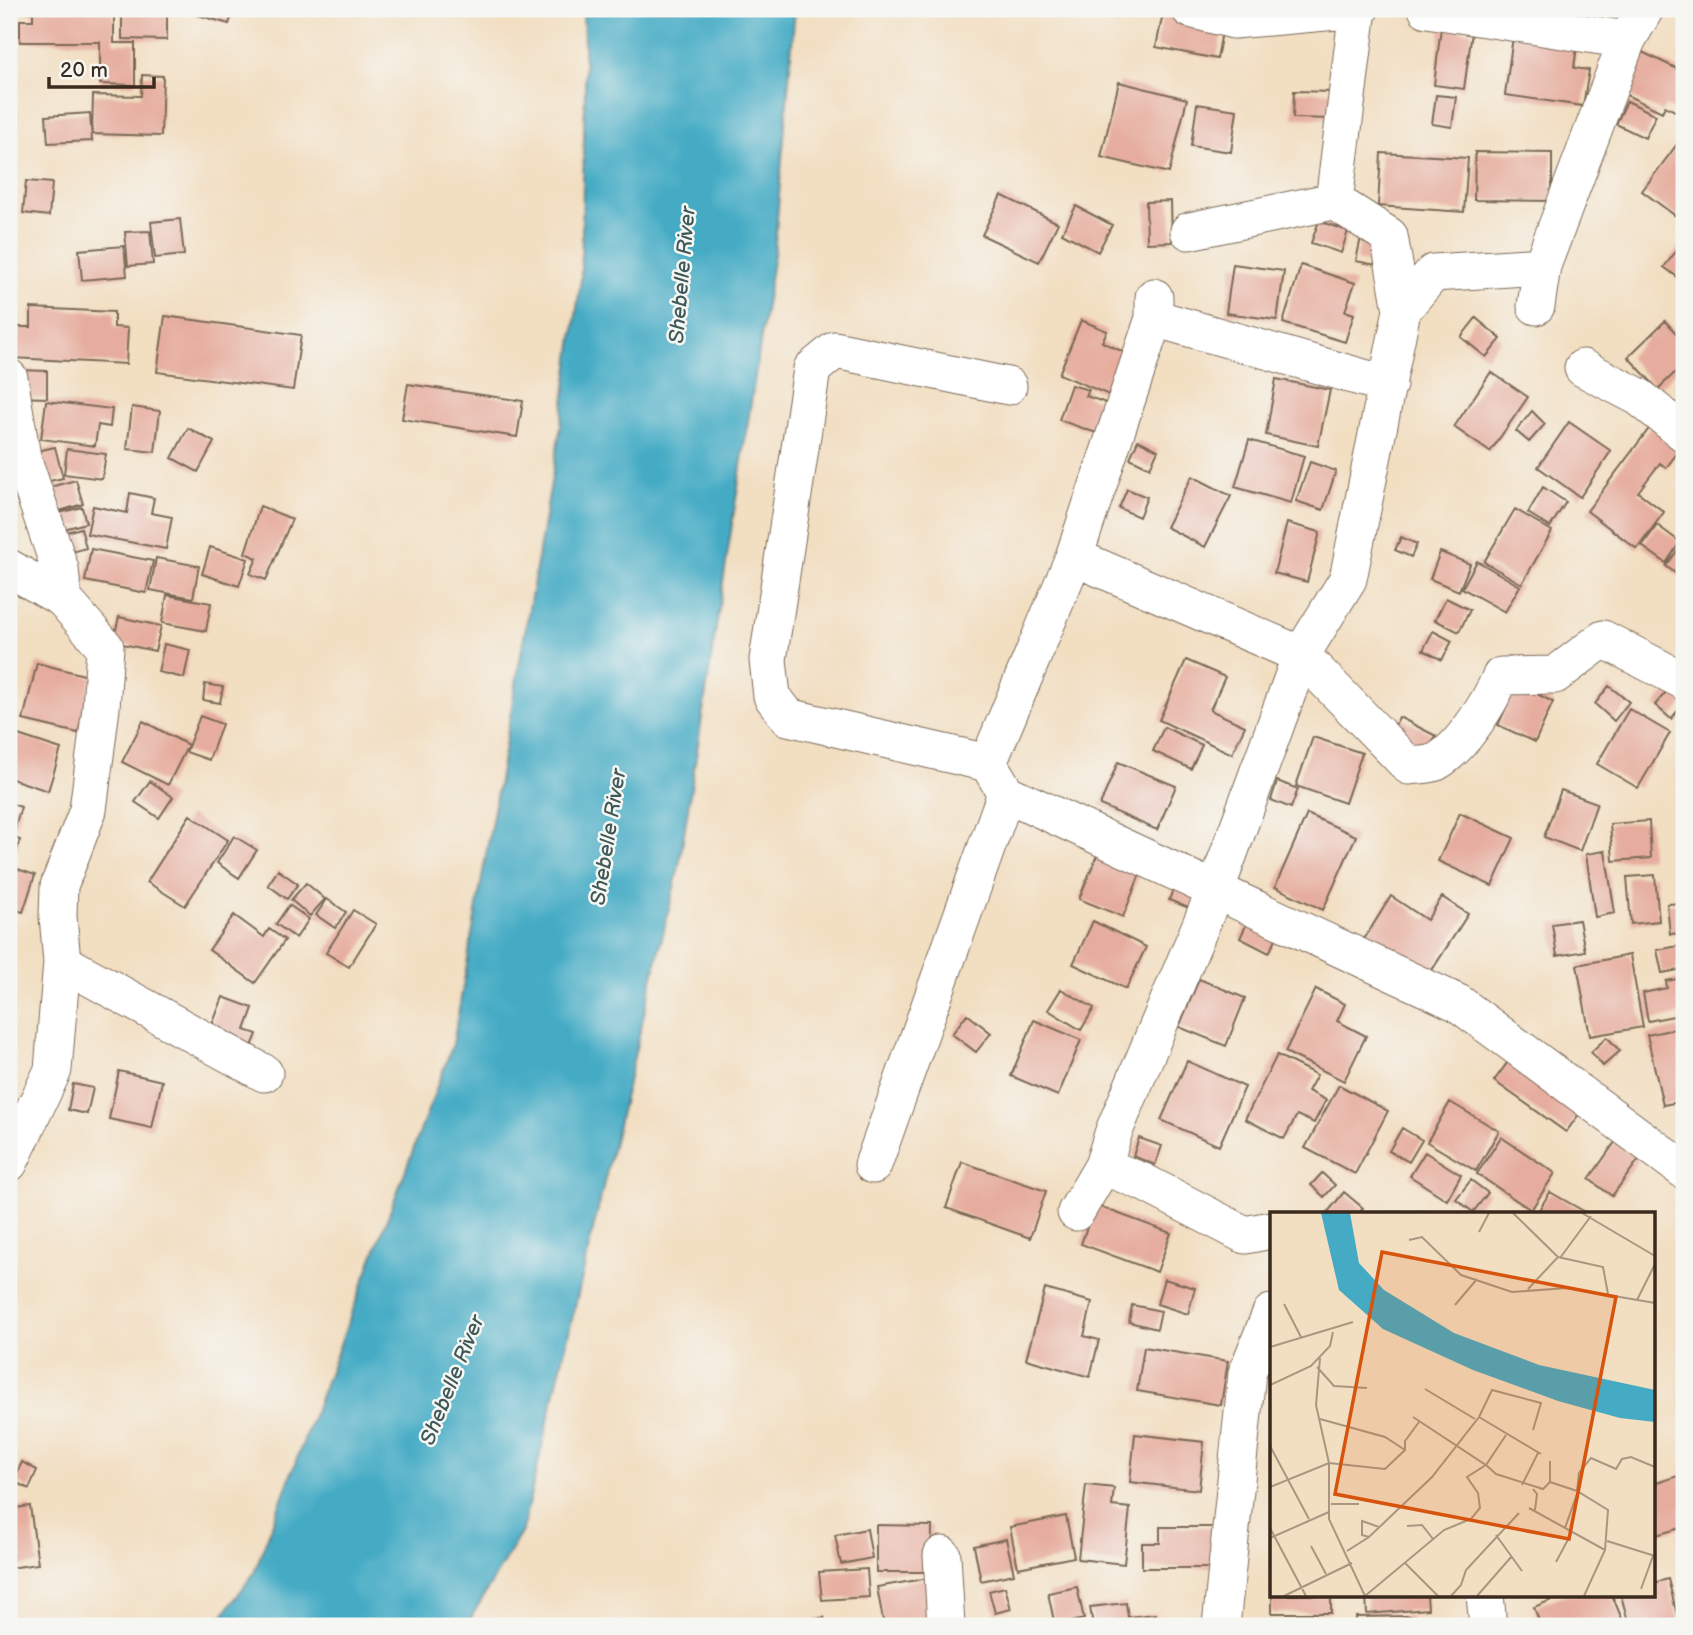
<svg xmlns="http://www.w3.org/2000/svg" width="1693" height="1635" font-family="'Balsamiq Sans',sans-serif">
  <rect width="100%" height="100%" fill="#f6f6f2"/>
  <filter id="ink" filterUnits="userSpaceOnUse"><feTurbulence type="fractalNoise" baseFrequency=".0143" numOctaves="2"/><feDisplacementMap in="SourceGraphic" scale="14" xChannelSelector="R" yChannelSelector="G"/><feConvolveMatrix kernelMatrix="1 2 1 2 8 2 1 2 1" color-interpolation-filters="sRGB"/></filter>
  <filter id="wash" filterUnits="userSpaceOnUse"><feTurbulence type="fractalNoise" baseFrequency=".00686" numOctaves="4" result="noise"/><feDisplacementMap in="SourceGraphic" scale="28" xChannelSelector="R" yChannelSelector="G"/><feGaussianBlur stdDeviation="1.57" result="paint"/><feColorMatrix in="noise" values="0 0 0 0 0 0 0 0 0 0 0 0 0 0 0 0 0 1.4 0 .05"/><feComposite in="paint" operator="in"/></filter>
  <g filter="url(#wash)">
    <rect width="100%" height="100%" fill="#f2dec1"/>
    <path fill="#45abc5" stroke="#406a72" stroke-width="2" d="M583 9H795L774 254 679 866 522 1531 466 1626H215L254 1573 453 1044 560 431 581 279 585 86Z"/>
    <g id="blocks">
      <path fill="#e6ad9e" d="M24 9H114V43H135V85L100 84V42H20V20H33V12H24Z
        M122 9H167V40L122 39Z
        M192 9H234L229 24 191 13Z
        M1163 13 1223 26 1217 59 1156 47Z
        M1441 27 1472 32 1464 89 1434 85Z
        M1514 29 1578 39 1574 68 1589 70 1583 106 1505 95Z
        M1642 52 1684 72V107L1681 114 1665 106 1662 112 1622 93Z
        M142 75 163 76 161 136 92 134 93 95 141 96Z
        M1119 82 1187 99 1169 173 1101 157Z
        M1294 91 1334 92V119L1293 118Z
        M1436 95 1456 97 1452 127 1432 124Z
        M1627 101 1656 115 1645 138 1616 124Z
        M1197 104 1237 110 1231 152 1191 146Z
        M90 113 92 141 48 143 46 116Z
        M1684 135V207L1677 217 1642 191Z
        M1475 152 1552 153V201L1474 200Z
        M1381 153 1468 158 1464 212 1378 206Z
        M26 181 52 183 49 216 23 213Z
        M1001 195 1058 223 1039 262 982 235Z
        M1171 201 1172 242 1147 243 1146 202Z
        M1076 206 1112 225 1098 252 1062 233Z
        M180 219 184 255 155 258 151 222Z
        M1319 221 1348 231 1341 253 1311 243Z
        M150 231 153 264 128 266 125 232Z
        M1361 237 1386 243 1381 266 1356 261Z
        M1681 245 1684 248V282L1664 267Z
        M124 246 127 276 82 280 79 250Z
        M1233 264 1284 271 1277 320 1226 313Z
        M1301 265 1355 283 1345 311 1354 314 1345 342 1283 323Z
        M31 308 114 312V327L128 328 126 364 13 358 14 327H31Z
        M165 316 301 335 293 390 157 372Z
        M1476 318 1501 339 1486 357 1461 337Z
        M1081 320 1107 331 1102 342 1126 353 1109 395 1059 374Z
        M1665 321 1684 342V364L1658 389 1628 357Z
        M20 370 47 371V398L18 397Z
        M1491 372 1528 397 1490 452 1454 427Z
        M1276 379 1330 390 1318 446 1266 435Z
        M408 384 523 401 517 437 402 419Z
        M1071 385 1089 390 1086 396 1115 406 1105 436 1059 420Z
        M46 401 112 409 110 427 98 425 95 446 41 439Z
        M132 407 160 411 155 452 127 449Z
        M1532 411 1545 424 1529 442 1516 431Z
        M1569 422 1611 451 1580 497 1538 467Z
        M1651 426 1681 448 1666 468 1660 463 1638 492 1664 512 1637 549 1587 511Z
        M188 428 214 442 198 472 172 458Z
        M1138 440 1158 450 1150 468 1130 458Z
        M1249 440 1304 456 1291 503 1235 487Z
        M55 447 63 478 45 482 37 451Z
        M67 449 106 454 102 479 64 474Z
        M1310 462 1336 471 1323 510 1296 501Z
        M1192 476 1231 496 1205 547 1166 527Z
        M76 480 83 504 56 512 50 487Z
        M1543 487 1566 502 1550 527 1528 513Z
        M1127 489 1147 497 1139 517 1119 508Z
        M130 493 154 498 151 513 172 517 166 549 87 534 93 506 127 513Z
        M260 506 292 519 266 580 250 574 257 558 245 553Z
        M82 507 86 523 64 529 59 513Z
        M1515 509 1552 531 1522 584 1484 562Z
        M1287 523 1320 532 1307 582 1274 573Z
        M1657 525 1680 542 1666 563 1642 546Z
        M81 528 86 548 72 552 66 532Z
        M1401 537 1417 544 1411 557 1395 550Z
        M1684 542V580L1666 566Z
        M210 547 248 559 239 586 202 574Z
        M91 549 153 561 146 593 85 581Z
        M1440 552 1470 564 1459 591 1430 579Z
        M156 558 199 566 193 598 150 590Z
        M1477 561 1520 586 1505 612 1462 588Z
        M167 595 211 603 206 631 162 623Z
        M1446 598 1470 610 1459 632 1435 620Z
        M119 617 161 626 155 651 113 642Z
        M1433 631 1452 641 1442 660 1423 650Z
        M164 644 190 650 184 678 158 672Z
        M1186 660 1225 677 1210 710 1245 726 1232 754 1159 720Z
        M37 663 92 677 78 733 23 720Z
        M205 684 223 687 220 703 203 700Z
        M1517 684 1553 702 1535 742 1498 725Z
        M1609 686 1629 702 1614 721 1595 704Z
        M1671 686 1684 697V703L1671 719 1655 705Z
        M1629 709 1670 733 1638 788 1597 764Z
        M200 716 222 724 209 760 186 752Z
        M1399 717 1436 736 1427 754 1390 735Z
        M143 721 188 745 168 785 122 762Z
        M1164 727 1202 745 1191 769 1153 751Z
        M9 732 61 749 48 791 9 778Z
        M1313 737 1362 753 1345 803 1296 786Z
        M1118 762 1176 786 1157 830 1100 805Z
        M150 781 173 797 159 818 135 802Z
        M1277 781 1298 789 1291 808 1271 800Z
        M1561 790 1597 803 1580 851 1544 837Z
        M9 803 21 807 12 837 20 840 12 865 9 864Z
        M1460 813 1514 838 1492 886 1438 861Z
        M1307 814 1356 836 1323 910 1275 887Z
        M190 815 228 840 185 906 147 882Z
        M1649 821 1651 858 1613 861 1610 824Z
        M234 836 257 850 239 878 217 863Z
        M1099 850 1142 869 1123 917 1079 899Z
        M1605 851 1615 913 1595 917 1586 854Z
        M12 867 35 875 23 912 9 908V869Z
        M278 870 298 884 287 899 268 885Z
        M1655 875 1659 921 1631 924 1627 877Z
        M1177 879 1200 888 1191 909 1169 900Z
        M306 883 325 899 310 916 291 900Z
        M1391 896 1427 920 1442 897 1468 914 1425 981 1363 941Z
        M327 899 346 912 335 928 316 915Z
        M1684 903V933L1670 934 1667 904Z
        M289 905 309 919 296 938 276 924Z
        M353 910 376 924 349 967 326 953Z
        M234 915 264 937 269 929 285 940 255 983 209 950Z
        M1251 915 1281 929 1269 953 1240 938Z
        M1579 920 1585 951 1557 956 1552 924Z
        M1093 921 1146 947 1126 989 1073 964Z
        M1684 945V969L1662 973 1657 950Z
        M1630 955 1643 1027 1590 1036 1577 965Z
        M1684 978V1014L1648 1021 1643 993 1667 988 1666 981Z
        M1199 979 1245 998 1226 1046 1179 1027Z
        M1061 989 1094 1008 1081 1030 1048 1010Z
        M1316 989 1345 1004 1337 1021 1366 1036 1344 1081 1285 1052Z
        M223 997 253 1008 245 1030 257 1034 251 1049 209 1033Z
        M967 1014 991 1033 976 1052 952 1034Z
        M1034 1020 1081 1040 1058 1096 1011 1076Z
        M1684 1027V1101L1663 1105 1647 1035Z
        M1607 1037 1620 1051 1603 1066 1591 1052Z
        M1277 1055 1317 1075 1308 1091 1326 1100 1314 1123 1297 1115 1284 1139 1245 1119Z
        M1510 1059 1582 1110 1566 1132 1494 1081Z
        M1187 1061 1245 1087 1219 1146 1161 1120Z
        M119 1071 162 1081 152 1128 109 1119Z
        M73 1084 93 1088 87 1114 68 1110Z
        M1339 1085 1388 1111 1355 1174 1305 1148Z
        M1450 1102 1499 1131 1476 1171 1427 1142Z
        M1402 1128 1422 1140 1409 1162 1389 1151Z
        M1501 1137 1555 1173 1531 1210 1477 1174Z
        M1139 1138 1162 1146 1155 1165 1133 1156Z
        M1618 1138 1642 1155 1612 1196 1589 1179Z
        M1425 1152 1461 1175 1447 1200 1410 1176Z
        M962 1162 1046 1191 1030 1238 946 1208Z
        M1322 1173 1335 1185 1324 1197 1311 1185Z
        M1471 1180 1488 1193 1473 1212 1456 1199Z
        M1344 1192 1363 1208 1359 1213H1327Z
        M1550 1192 1587 1213H1537Z
        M1095 1205 1171 1233 1157 1272 1081 1244Z
        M1164 1279 1195 1288 1188 1314 1157 1304Z
        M1045 1289 1092 1302 1084 1336 1099 1340 1090 1377 1026 1359Z
        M1132 1305 1161 1311 1157 1329 1129 1322Z
        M1144 1347 1228 1361 1221 1405 1137 1391Z
        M1135 1434 1204 1442 1199 1490 1130 1482Z
        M22 1462 37 1470 29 1489 13 1481Z
        M1684 1474V1527L1653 1536V1484Z
        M1086 1485 1114 1488 1112 1506 1130 1508 1124 1564 1078 1559Z
        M30 1506 38 1564 9 1568V1509Z
        M1066 1516 1074 1557 1018 1568 1010 1527Z
        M876 1525 932 1526 931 1572H876Z
        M1160 1527H1220V1568H1142V1543H1160Z
        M867 1529 872 1558 841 1564 835 1535Z
        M1006 1539 1014 1574 981 1581 974 1546Z
        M867 1569 869 1597 822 1600 819 1572Z
        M929 1578 938 1626H884L877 1587Z
        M1668 1579 1680 1626H1629L1621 1595H1653V1583Z
        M1005 1587 1011 1609 995 1613 989 1591Z
        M1077 1587 1084 1619 1055 1626 1048 1593Z
        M1684 1593V1623H1683L1677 1594Z
        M1272 1595H1331V1613H1272Z
        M1366 1595H1427L1428 1609 1367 1614Z
        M1564 1595H1612L1625 1626H1541L1534 1607Z
        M1126 1603 1128 1617 1155 1614 1157 1626H1093L1090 1607Z
        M1410 1616V1626H1356V1617Z
        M824 1617 827 1626H796Z"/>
    </g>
  </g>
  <g filter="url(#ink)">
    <use href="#blocks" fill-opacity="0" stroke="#7b6957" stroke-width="2"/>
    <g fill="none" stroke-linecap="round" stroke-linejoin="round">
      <defs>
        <path id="minor" d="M1190 9 1234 20 1360 9
          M1427 9 1627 40
          M1334 201 1358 9
          M1189 231 1334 201 1389 236 1402 310 1348 579 1301 655 1409 766C1418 765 1429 765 1436 762 1462 748 1490 702 1501 676L1555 675 1603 639 1684 681
          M1536 306 1542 266 1627 40 1645 9
          M1402 310 1433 273 1542 266
          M1154 318 1388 385
          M1583 368 1639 397 1684 433
          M9 378 22 457 60 569 63 599
          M1008 386 835 350 812 369 768 660 772 696 788 717 988 763 1006 793 1458 1003 1684 1170
          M1074 557 1301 655 1216 889 1114 1131 1103 1166 1076 1212
          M9 568 63 599 105 647 101 708 88 810 59 886 58 916 62 962 53 1070 9 1163
          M988 763 1074 557 1154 318V297
          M62 962 264 1073
          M873 1165 1006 793
          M1103 1166 1143 1182 1245 1235 1271 1230
          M942 1555 946 1626
          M1485 1595 1488 1626
          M1221 1626 1247 1373 1271 1313"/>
      </defs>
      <use href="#minor" stroke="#7b6957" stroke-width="39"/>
      <use href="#minor" stroke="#fff" stroke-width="37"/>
    </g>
  </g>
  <g text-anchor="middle" stroke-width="5" stroke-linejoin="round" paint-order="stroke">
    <g font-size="21" font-style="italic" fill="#3e5758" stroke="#f6f6f2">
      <text transform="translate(682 275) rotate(-85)" y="7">Shebelle River</text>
      <text transform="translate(608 837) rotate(-81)" y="7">Shebelle River</text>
      <text transform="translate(452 1380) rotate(-68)" y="7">Shebelle River</text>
    </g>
  </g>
  <g transform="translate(1270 1212)">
    <rect width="385" height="385" fill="#f2dec1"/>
    <path d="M51 1H80L89 51 114 78 184 121 269 153 385 178V210L350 206 288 189 203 158 113 117 69 78Z" fill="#45abc5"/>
    <path fill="none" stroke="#a99680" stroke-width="2" d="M243 1 288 45 333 55 338 82M312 1 385 44M209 20 219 1M139 28 152 25 191 63 242 80 297 76 385 91M290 46 321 4M258 77 288 45M367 88 385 52M14 92 31 125M185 93 207 67M0 135 83 110M50 146 46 193 59 251V307L95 384M47 155 64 174 97 176M0 173 41 154 60 134 63 120M155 177 205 207M143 205 216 253 236 223M209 205 271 242M50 207 115 225 135 238M0 234 39 307M280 270 307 279 338 298 335 338 314 384M252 273 268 241M0 275 59 251 115 257 135 238V229L149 210M263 277 267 282 265 298M307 279 309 261 321 246 346 257 352 247 361 245 385 255M61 292H89M259 296 335 338M137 314 152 313 163 327M0 316 36 384M295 316 307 282M226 323 252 359M99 325 92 323V309L109 315M0 326 59 300M337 329 385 344M41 334 56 362M77 339 99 325 162 265 209 205 222 178 271 191 263 218M286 350 301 322M135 351 168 384M371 377 383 344M14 384 82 351M95 384 174 318 201 307 210 296 208 281 197 265 216 253 226 262 273 277 280 270V249M181 384 191 373 196 358 249 301M207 384 242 344"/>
    <path fill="#d7540e" fill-opacity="0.15" stroke="#d7540e" stroke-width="3.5" d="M112 40 346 85 299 327 65 282Z"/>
    <rect width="385" height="385" fill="none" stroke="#3b2a1e" stroke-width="3.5"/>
  </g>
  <rect width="1693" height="1635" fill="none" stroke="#f6f6f2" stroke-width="35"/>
  <path d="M49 77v10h105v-10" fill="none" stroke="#3b2a1e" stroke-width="3.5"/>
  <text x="60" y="77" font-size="21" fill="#3b2a1e" stroke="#f6f6f2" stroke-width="5" paint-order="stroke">20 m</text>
</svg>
